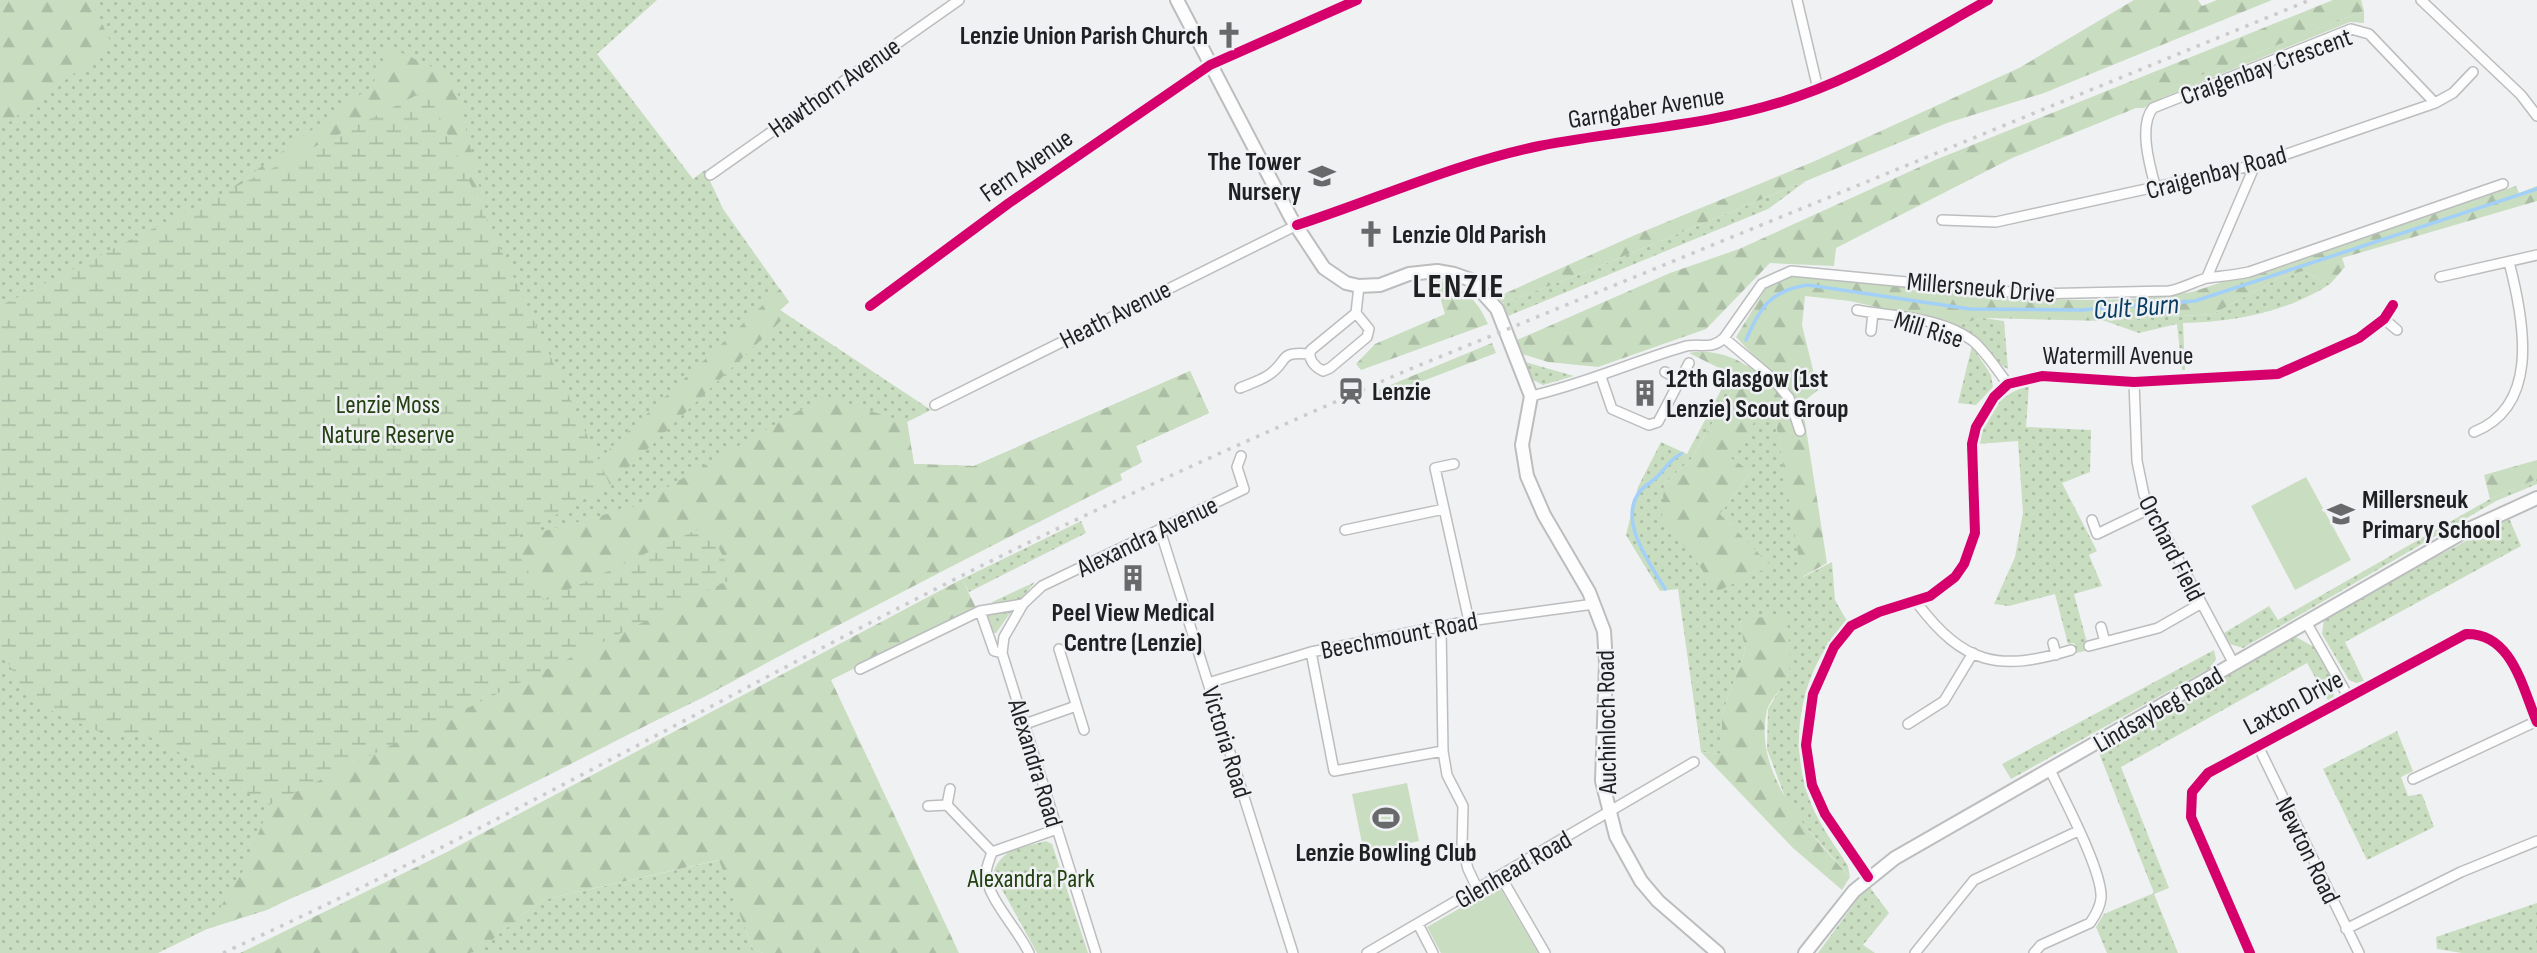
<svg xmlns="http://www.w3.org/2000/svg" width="2537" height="953" font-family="'Sofia Sans Condensed',sans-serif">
  <defs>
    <pattern id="grass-dots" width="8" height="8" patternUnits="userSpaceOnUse" patternTransform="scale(1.75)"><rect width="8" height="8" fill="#c9ddc0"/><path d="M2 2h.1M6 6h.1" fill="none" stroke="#acbda5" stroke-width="1.8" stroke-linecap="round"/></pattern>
    <pattern id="forest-firs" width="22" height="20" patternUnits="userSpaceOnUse" patternTransform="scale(1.75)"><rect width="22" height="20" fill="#c9ddc0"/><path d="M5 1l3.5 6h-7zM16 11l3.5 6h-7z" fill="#acbda5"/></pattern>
    <pattern id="wetland-marsh" width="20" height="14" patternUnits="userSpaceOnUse" patternTransform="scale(1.75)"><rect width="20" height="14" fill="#c9ddc0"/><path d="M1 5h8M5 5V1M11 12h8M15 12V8" fill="none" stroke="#acbda5"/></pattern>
  </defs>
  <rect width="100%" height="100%" fill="#f0f1f3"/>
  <path fill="url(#grass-dots)" d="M0 0H657L597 54 693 179 705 170 723 209 789 302 780 310 931 410 907 422 914 464 974 466 1190 371 1209 413 1136 446 1142 462 1120 474 1122 480 854 615 706 696 267 910 207 929 158 953H0Z
    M1806 181 1768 209 1508 316 1503 303 1578 275Z
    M2303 271 2330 284C2288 312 2232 322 2183 323L2185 370H2182L2177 324 2139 333 2105 321 2213 314 2279 278Z
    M1983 318 2004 321 2008 369C1988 359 1984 338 1956 325Z
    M1972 346 1991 375 1993 387 1976 405 1958 403Z
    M1525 362 1574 376 1543 385 1533 380Z
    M1730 373 1739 378 1691 459 1664 484 1770 566 1720 514 1751 472 1730 458 1766 404 1775 417 1803 577 1832 562 1835 600 1847 621C1800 669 1786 744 1812 806 1821 827 1836 847 1848 866L1850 877 1797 817 1785 797 1767 749 1768 709 1789 674 1740 620 1745 651 1722 714V754L1701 752 1678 589 1660 591 1626 535 1638 487 1661 442 1687 454Z
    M2029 385 2026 427 2091 430 2090 472 2062 483 2097 551 2089 555 2102 586 2074 594 2089 650 2076 653 2074 643 2068 644 2055 594 2009 606 1994 604 2015 557 2023 513 2018 441 1977 444C1987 410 1995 398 2029 385Z
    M2537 479V484L2496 501 2243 648 2230 644 2224 633 2269 606 2278 620 2490 499Z
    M2509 518 2521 546 2345 642 2364 681 2356 683 2349 680 2322 634 2324 619 2434 555 2436 557Z
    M1081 521 1086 533 969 592 962 579Z
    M1035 582 1020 600 994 606 992 602Z
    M1013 609 996 633H991L986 612Z
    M2294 636 2316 648 2335 685 2333 700 2329 702 2307 663 2121 767 2169 888 2154 894 2178 953H2107L2096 927 2104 914 2154 893 2099 753Z
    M2214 650 2216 659 2210 668 2011 779 2002 764Z
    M2397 731 2413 771 2401 777 2408 796 2422 794 2434 827 2367 860 2323 769Z
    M1046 841 1052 844 1088 953H1037L993 873C1003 847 1021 848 1046 841Z
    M720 860 753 949 763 953H470L478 950 542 900Z
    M1868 885 1889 913 1863 945 1875 953H1818Z
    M2537 903V953H2462L2437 949 2436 937Z"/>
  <path fill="url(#forest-firs)" d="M0 0H91L112 45 0 129Z
    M2134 0H2198L2202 6 2217 0H2272L2044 93 1947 123 1578 275 1503 303 1497 297 1635 235 1815 161 2019 68Z
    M2333 0H2361L2364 11 2162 91 2164 97 2144 108H2136L2012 158 1836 248 1834 266 1770 263 1706 329 1598 367 1548 362 1522 354 1517 340 1670 273 1739 249 1935 160Z
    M389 47 454 77 488 224 427 90 228 191 372 86Z
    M2516 186 2519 193 2537 186V201L2342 258 2345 267 2330 284 2303 271 2279 278 2213 314 2105 321 1983 318 1956 325 1850 301 1805 296 1802 325 1818 390 1802 403 1827 563 1802 577 1775 417 1766 404 1731 458 1751 472 1720 514 1771 566 1718 591 1662 516 1664 484 1691 459 1739 378 1689 353C1707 349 1732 355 1747 366L1755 357 1736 337 1766 288 1787 276C1921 285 2058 314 2192 292Z
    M1435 280C1463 288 1476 297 1488 324L1361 370 1356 364 1375 344 1445 314Z
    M780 289 789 302 780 310 787 315 610 485 597 461Z
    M1492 343 1496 353 1373 400 1371 393Z
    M1190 371 1209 413 1136 446 1142 462 1120 474 1122 480C926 577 734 682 539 780 430 834 323 892 207 929L244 869 265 817 292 789 706 525 545 602 511 540 633 507 823 397 907 422 914 464 974 466Z
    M2537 460V479L2490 499 2484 475Z
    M962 579 976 608 831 680 959 953H763L753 949 719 860 542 900 478 951 470 953H240L447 852Z
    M1787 614C1787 632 1792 655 1789 673 1786 686 1771 697 1767 710 1752 775 1811 834 1850 877L1842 890 1793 848 1701 752 1722 754V714L1745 651 1740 620Z"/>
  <path fill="url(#wetland-marsh)" d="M427 90 610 485 511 540 544 601 707 525 734 578 269 805 154 738 100 732 31 702 0 649V306Z"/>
  <path fill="#c9ddc0" d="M2364 11V23L2350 22 2164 97 2161 91Z
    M2306 477 2351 560 2295 590 2251 506Z
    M1407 783 1419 841 1364 853 1352 794Z
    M1499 886 1538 953H1441L1427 927Z"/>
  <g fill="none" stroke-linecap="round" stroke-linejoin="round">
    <path stroke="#a2d0f8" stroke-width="3.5" d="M1746 340C1760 307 1771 290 1808 285L1970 309 2082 310 2195 301 2537 189
      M1665 589C1650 563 1616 519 1641 490 1646 485 1653 481 1658 476 1666 468 1670 459 1681 454"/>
    <defs>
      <path id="minor" d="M1797 0 1818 89
        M2421 0 2521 95 2537 116
        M710 175 959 0
        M2156 189C2150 167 2138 126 2153 108L2351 29 2369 34 2435 103
        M1942 220 1996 222 2255 165 2435 103 2453 93 2473 72
        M2207 277 2255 165
        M2440 277 2537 255
        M870 306 1009 203 1210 65 1357 0
        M1857 310C1894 317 1942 317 1973 341 1986 352 1997 370 2008 384
        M1356 313 1369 329 1367 337 1330 368 1323 371C1315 367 1307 359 1311 350L1356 313 1359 286
        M2384 319 2397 330
        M1871 331 1873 313
        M1724 338 1762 284 1791 271 2032 294 2169 291C2182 289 2202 278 2208 278 2223 276 2235 275 2249 272L2503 184
        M1665 372 1680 380
        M1601 377 1612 409 1649 425 1658 422 1689 363
        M2134 382 2137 461 2144 495 2234 664
        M1240 388C1249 384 1259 381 1267 376 1290 362 1276 351 1309 354
        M1531 396C1584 384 1632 362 1683 347 1698 342 1711 351 1724 338L1772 378 1789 398 1800 431
        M935 405 1297 225
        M2474 432C2537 407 2527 331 2509 262
        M1454 464 1435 468 1469 621
        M2092 520 2097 534 2149 509
        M1160 530 1293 953
        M1345 530 1444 509
        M1917 603C1964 665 1999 672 2071 650
        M980 611 994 651 1002 653 1096 953
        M2306 622 2349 698
        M1441 627 1443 751 1447 775 1463 806 1462 846 1468 869 1478 890
        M2101 627 2105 642
        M2053 643 2056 655
        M2089 646 2158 628 2200 604
        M1059 649 1084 730
        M1311 652 1334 771 1443 751
        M1002 653 1004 637 1023 604
        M860 669 980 611 1023 604 1042 586 1244 489 1237 467 1241 456
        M1208 683 1311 652 1469 621 1594 604
        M1025 724 1076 706
        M1908 724 1944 701 1973 653
        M2258 746 2359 953
        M2413 779 2537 721
        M947 805 992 852
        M928 806 947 805 950 789
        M1501 877 1545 953
        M1868 877 1825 814 1812 785 1806 745 1813 694 1834 647 1851 626 1879 612 1930 596 1955 577 1964 564 1975 533 1972 444 1976 427 1994 397 2008 384 2042 376 2134 382 2278 374 2359 338 2384 319 2393 305
        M1418 924 1433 953
        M2346 929 2461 872 2537 841
        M1029 953C1018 929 987 898 986 874 986 867 990 859 992 852L1057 829
        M1367 953 1694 762
        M1915 953 1974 880 2078 831
        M2034 953 2041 945 2090 923C2095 916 2100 908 2101 898 2103 872 2063 797 2050 770
        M2250 953 2191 817 2192 792 2208 773 2466 634C2512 633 2522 687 2537 722"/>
      <path id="tertiary" d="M1297 225C1377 199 1456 163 1539 146 1626 129 1715 126 1799 96 1866 73 1927 34 1988 0"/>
      <path id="secondary" d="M1177 0 1291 218 1324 268 1346 283 1359 286 1380 285 1409 274 1437 271 1454 274 1471 280 1497 309 1531 396 1522 445 1527 476 1544 515 1589 592 1604 631 1606 663 1602 781 1616 836 1641 881 1658 901 1718 953
        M1805 953 1854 891 1895 858 2467 530 2537 498"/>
    </defs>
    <use href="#minor" stroke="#bcbdbe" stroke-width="12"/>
    <use href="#tertiary" stroke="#bcbdbe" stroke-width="14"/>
    <use href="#secondary" stroke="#bcbdbe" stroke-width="16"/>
    <use href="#minor" stroke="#fdfdfd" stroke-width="9"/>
    <use href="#tertiary" stroke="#fdfdfd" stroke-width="10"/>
    <use href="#secondary" stroke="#fdfdfd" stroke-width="12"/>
    <path stroke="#cbcbcc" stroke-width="3.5" stroke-dasharray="3.5 7" stroke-linecap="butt" d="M223 953C480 836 725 695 977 568 1117 498 1260 435 1403 372L2310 0"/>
    <defs>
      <path id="cycleway" d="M1297 225C1377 199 1456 163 1539 146 1626 129 1715 126 1799 96 1866 73 1927 34 1988 0
        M870 306 1009 203 1210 65 1357 0
        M1868 877 1825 814 1812 785 1806 745 1813 694 1834 647 1851 626 1879 612 1930 596 1955 577 1964 564 1975 533 1972 444 1976 427 1994 397 2008 384 2042 376 2134 382 2278 374 2359 338 2384 319 2393 305
        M2250 953 2191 817 2192 792 2208 773 2466 634C2512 633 2522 687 2537 722"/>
    </defs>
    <use href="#cycleway" stroke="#eff1f4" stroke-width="15"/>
    <use href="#cycleway" stroke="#d6006c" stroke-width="10"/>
  </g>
  <defs>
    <symbol id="church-bare" viewBox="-9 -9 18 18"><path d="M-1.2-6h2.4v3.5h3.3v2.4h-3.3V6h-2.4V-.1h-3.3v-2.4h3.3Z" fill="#68696a" stroke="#eff1f4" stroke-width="2.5" paint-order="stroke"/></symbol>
    <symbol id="school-bare" viewBox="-9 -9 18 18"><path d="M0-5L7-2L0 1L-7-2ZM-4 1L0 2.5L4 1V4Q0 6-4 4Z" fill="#68696a" stroke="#eff1f4" stroke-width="2.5" paint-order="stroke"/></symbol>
    <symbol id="station-bare" viewBox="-9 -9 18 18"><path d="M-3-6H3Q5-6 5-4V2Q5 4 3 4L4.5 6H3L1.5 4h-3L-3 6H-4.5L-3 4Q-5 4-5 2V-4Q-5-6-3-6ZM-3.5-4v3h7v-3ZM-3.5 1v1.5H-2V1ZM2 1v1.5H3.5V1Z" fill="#68696a" stroke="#eff1f4" stroke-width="2.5" paint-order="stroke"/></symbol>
    <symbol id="building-bare" viewBox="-9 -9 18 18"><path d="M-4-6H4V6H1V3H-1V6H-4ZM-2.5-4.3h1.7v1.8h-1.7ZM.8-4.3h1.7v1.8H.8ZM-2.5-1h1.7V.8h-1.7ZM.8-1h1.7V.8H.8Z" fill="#68696a" stroke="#eff1f4" stroke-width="2.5" paint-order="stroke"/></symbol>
    <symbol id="stadium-bare" viewBox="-9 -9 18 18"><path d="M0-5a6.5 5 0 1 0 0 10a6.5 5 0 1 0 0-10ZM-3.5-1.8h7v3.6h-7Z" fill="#68696a" stroke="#eff1f4" stroke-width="2.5" paint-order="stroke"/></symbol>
  </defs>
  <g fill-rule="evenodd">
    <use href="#church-bare" x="1210" y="16" width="38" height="38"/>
    <use href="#school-bare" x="1303" y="157" width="38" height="38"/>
    <use href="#church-bare" x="1352" y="215" width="38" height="38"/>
    <use href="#station-bare" x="1332" y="372" width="38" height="38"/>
    <use href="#building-bare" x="1626" y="374" width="38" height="38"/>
    <use href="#school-bare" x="2322" y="495" width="38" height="38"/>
    <use href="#building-bare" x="1114" y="559" width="38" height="38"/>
    <use href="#stadium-bare" x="1367" y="799" width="38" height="38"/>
  </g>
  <g text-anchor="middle" stroke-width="5" stroke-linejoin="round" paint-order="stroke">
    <g font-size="26" font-weight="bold" fill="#1f2021" stroke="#eff1f4" text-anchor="start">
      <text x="1208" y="44" text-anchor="end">Lenzie Union Parish Church</text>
      <text x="1301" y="170" text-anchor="end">The Tower<tspan x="1301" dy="30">Nursery</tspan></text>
      <text x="1392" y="243">Lenzie Old Parish</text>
      <text x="1666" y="387">12th Glasgow (1st<tspan x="1666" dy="30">Lenzie) Scout Group</tspan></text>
      <text x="1372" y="400">Lenzie</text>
      <text x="2362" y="508">Millersneuk<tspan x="2362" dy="30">Primary School</tspan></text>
      <text x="1133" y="621" text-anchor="middle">Peel View Medical<tspan x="1133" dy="30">Centre (Lenzie)</tspan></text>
      <text x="1386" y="861" text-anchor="middle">Lenzie Bowling Club</text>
    </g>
    <g font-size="26" fill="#1f2021" stroke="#eff1f4">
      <text transform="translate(2266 66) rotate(-20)" y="9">Craigenbay Crescent</text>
      <text transform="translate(834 87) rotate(-35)" y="9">Hawthorn Avenue</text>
      <text transform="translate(1646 107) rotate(-9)" y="9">Garngaber Avenue</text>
      <text transform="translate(1026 165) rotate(-35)" y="9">Fern Avenue</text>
      <text transform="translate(2216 172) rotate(-15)" y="9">Craigenbay Road</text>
      <text transform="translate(1981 287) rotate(5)" y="9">Millersneuk Drive</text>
      <text transform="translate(1115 314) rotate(-27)" y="9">Heath Avenue</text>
      <text transform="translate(1929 329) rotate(17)" y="9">Mill Rise</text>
      <text x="2118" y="364">Watermill Avenue</text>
      <text transform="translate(1147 536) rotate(-26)" y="9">Alexandra Avenue</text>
      <text transform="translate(2172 548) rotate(63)" y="9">Orchard Field</text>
      <text transform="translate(1399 635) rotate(-11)" y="9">Beechmount Road</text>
      <text transform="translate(2293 702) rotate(-28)" y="9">Laxton Drive</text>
      <text transform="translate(2158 709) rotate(-30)" y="9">Lindsaybeg Road</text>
      <text transform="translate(1606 722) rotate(-91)" y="9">Auchinloch Road</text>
      <text transform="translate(1227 742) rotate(73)" y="9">Victoria Road</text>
      <text transform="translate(1036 763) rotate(73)" y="9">Alexandra Road</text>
      <text transform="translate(2308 850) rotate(64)" y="9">Newton Road</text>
      <text transform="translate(1513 869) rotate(-30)" y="9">Glenhead Road</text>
    </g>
    <g font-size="26" fill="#244112" stroke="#eff1f4">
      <text x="388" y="413">Lenzie Moss<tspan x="388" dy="30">Nature Reserve</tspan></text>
      <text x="1031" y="887">Alexandra Park</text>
    </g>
    <g font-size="28" font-style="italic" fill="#093c60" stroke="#eff1f4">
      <text transform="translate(2136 306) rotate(-4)" y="10">Cult Burn</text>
    </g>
    <g font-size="33" font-weight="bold" letter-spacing="2" fill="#1f2021" stroke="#eff1f4">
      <text x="1459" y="297">LENZIE</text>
    </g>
  </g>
</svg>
